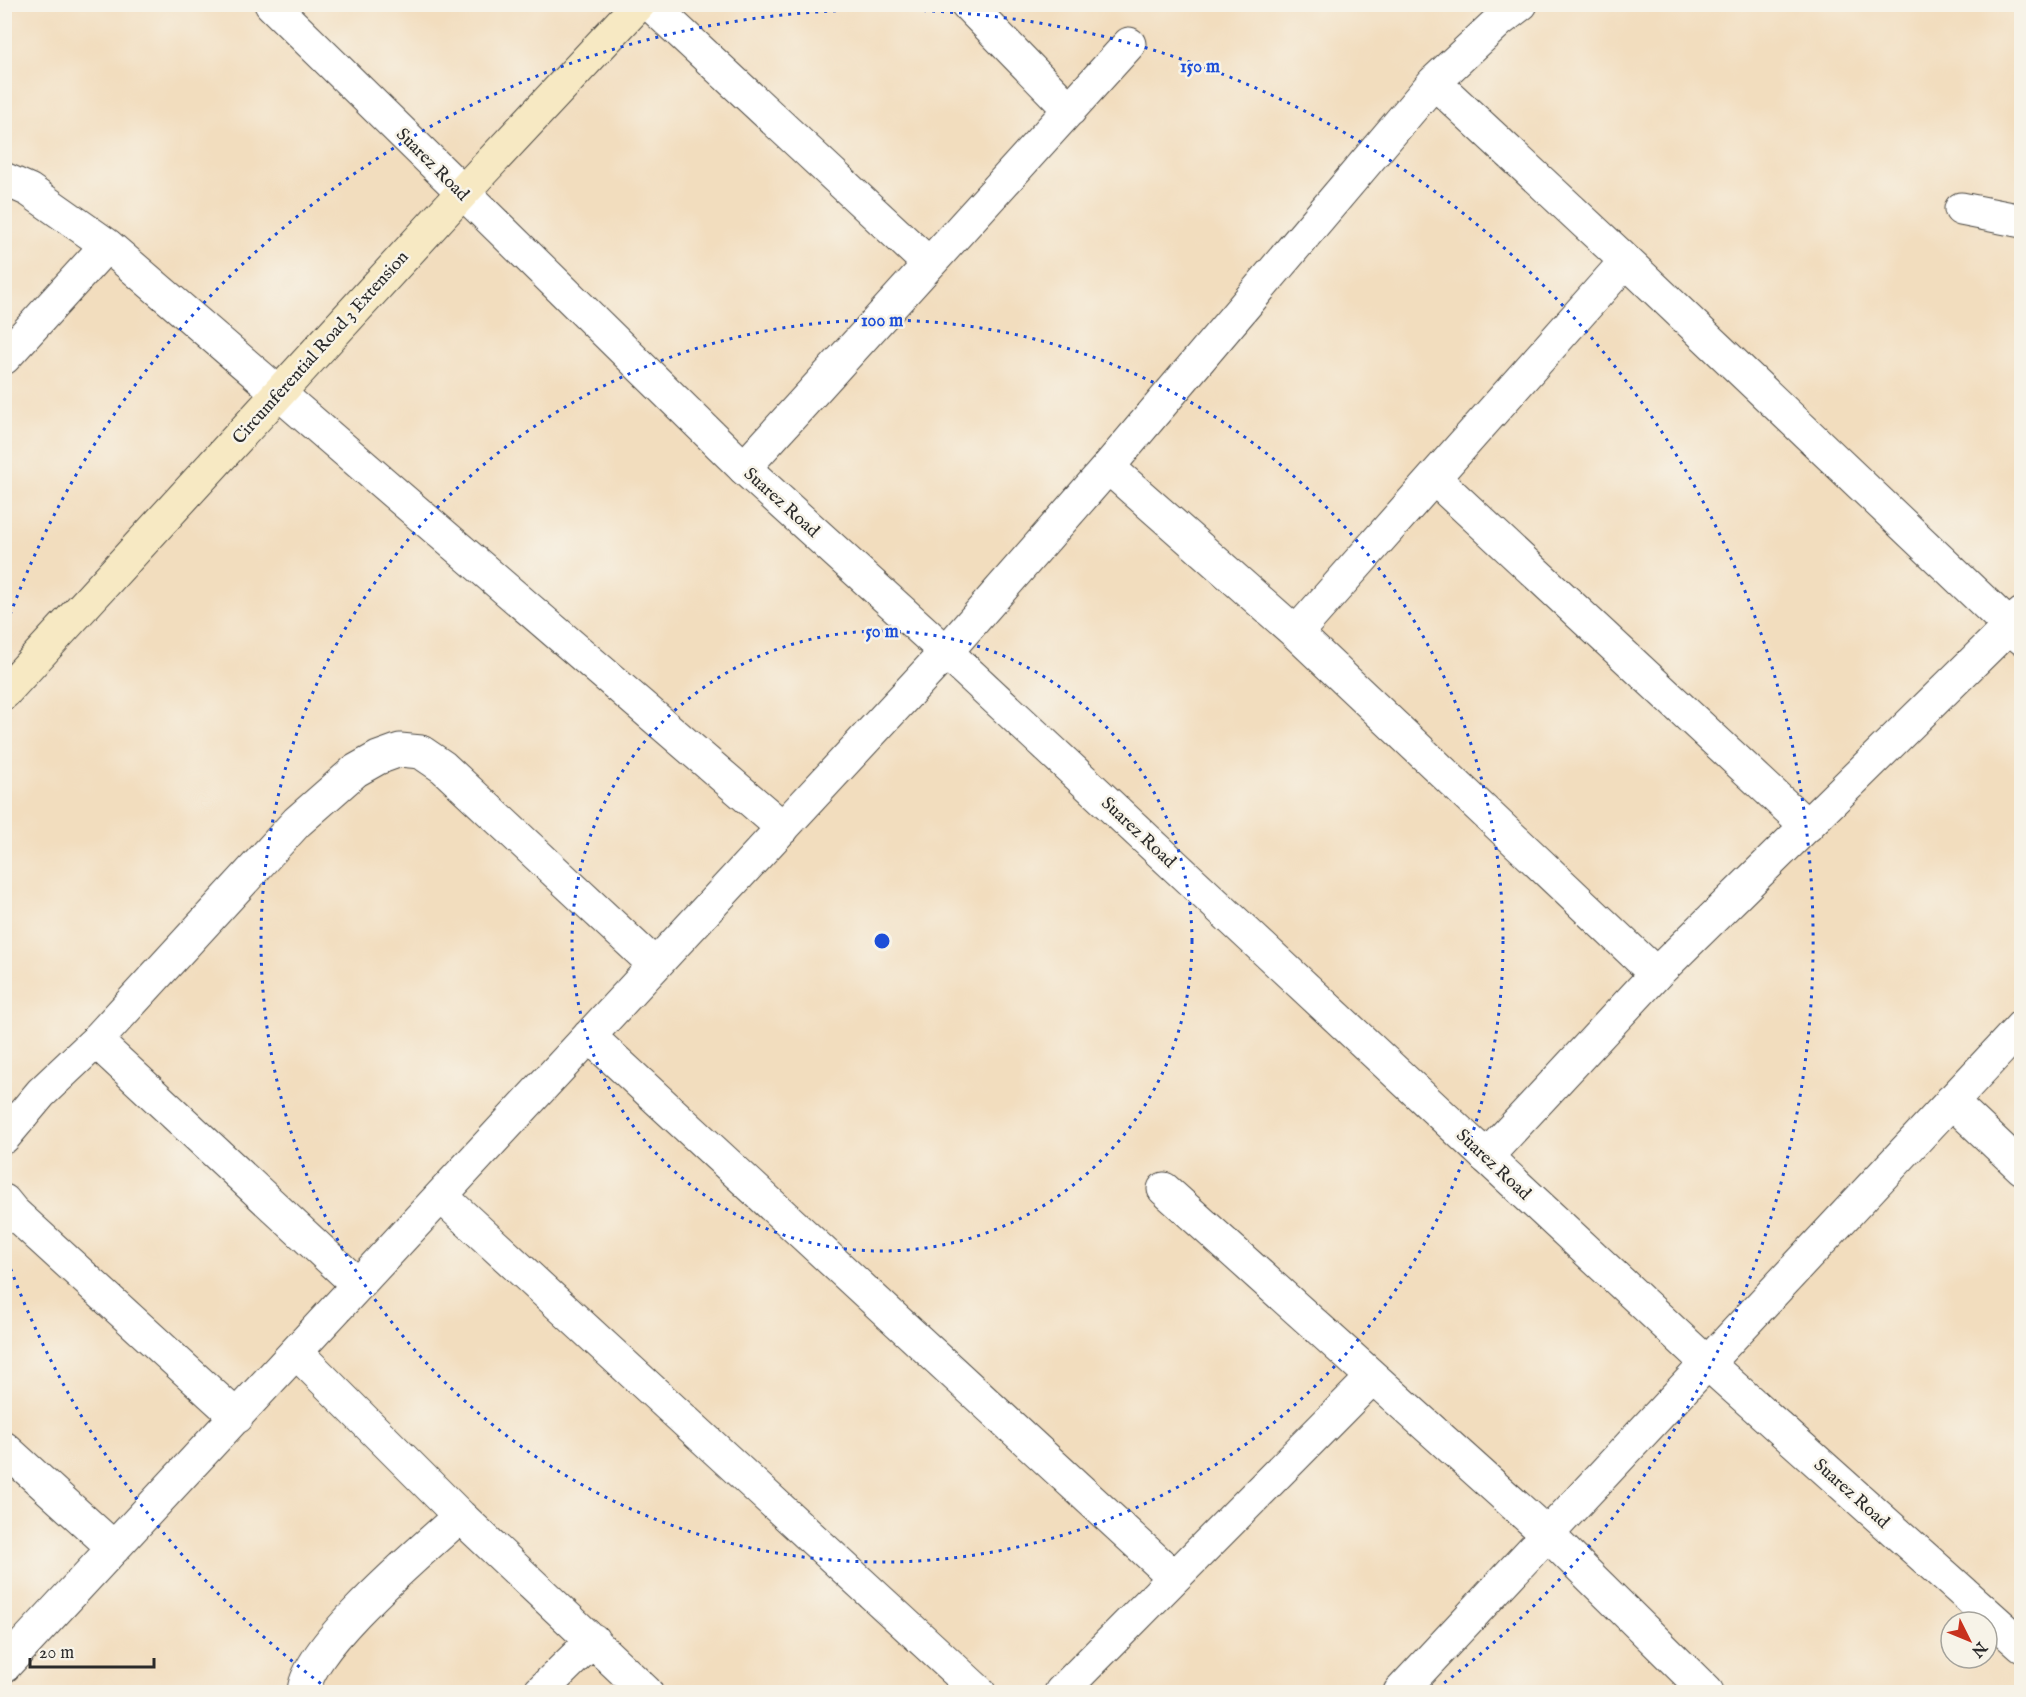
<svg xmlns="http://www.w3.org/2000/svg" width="2026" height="1697" font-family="'IM FELL English',serif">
  <rect width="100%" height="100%" fill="#f7f3e8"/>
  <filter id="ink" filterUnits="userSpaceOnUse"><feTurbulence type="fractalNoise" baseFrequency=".0167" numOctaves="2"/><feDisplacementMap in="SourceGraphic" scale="12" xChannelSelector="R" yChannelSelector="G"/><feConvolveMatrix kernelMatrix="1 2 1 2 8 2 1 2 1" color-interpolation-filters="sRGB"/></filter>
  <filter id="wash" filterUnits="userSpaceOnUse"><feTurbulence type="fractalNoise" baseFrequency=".008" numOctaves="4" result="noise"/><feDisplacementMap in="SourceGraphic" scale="24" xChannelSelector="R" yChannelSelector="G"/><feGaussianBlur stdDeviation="1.35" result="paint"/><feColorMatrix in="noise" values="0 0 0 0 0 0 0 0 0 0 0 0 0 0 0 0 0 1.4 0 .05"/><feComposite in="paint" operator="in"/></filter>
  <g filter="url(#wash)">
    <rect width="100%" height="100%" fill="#f2ddbe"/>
  </g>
  <g filter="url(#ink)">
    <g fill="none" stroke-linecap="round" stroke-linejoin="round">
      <defs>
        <path id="minor" d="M650 4 929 264
          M967 4 1070 110
          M1434 82 1626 261 2022 638
          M4 179 29 190 107 245 783 828
          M1961 209 2022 221
          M4 358 107 245
          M1108 467 1296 633 1656 974
          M744 468 1129 44
          M1435 479 1807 826
          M1296 633 1626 261
          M589 1036 1174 1577
          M96 1041 358 1285
          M1951 1101 2022 1168
          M4 1137 41 1093 96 1041 297 822 355 771 378 758 400 750 421 752 443 767 655 965
          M1486 1157 1656 974 2022 614
          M1164 1189 1547 1534 1707 1692
          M441 1196 979 1692
          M4 1201 13 1212 237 1417
          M296 1352 460 1516 646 1692
          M4 1448 114 1548
          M4 1666 946 652 1108 467 1434 82 1499 21 1521 4
          M304 1692C305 1648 425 1548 460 1516
          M540 1692 593 1640
          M1061 1692 1372 1378
          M1400 1692 2022 1026"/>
        <path id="tertiary" d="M271 4 744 468 946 652 1707 1363 2022 1645"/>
        <path id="secondary" d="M4 693 462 193 639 4"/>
      </defs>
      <use href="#minor" stroke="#494641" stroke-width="35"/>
      <use href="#tertiary" stroke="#494641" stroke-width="35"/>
      <use href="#secondary" stroke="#494641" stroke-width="35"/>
      <use href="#minor" stroke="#fff" stroke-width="33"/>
      <use href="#tertiary" stroke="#fff" stroke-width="33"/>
      <use href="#secondary" stroke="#f7e9c3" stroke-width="33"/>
    </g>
  </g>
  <g fill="none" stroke="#1d4ed8" stroke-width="3" stroke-dasharray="3 6">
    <circle cx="882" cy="941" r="310"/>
    <circle cx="882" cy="941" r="621"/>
    <path d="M328 1689A931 931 0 0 1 7 1259M7 623A931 931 0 1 1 1436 1689"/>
  </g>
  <g text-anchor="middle" stroke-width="5" stroke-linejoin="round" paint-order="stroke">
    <g font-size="18" fill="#2b2b2b" stroke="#f7f3e8">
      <text transform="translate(433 164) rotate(45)" y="6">Suarez Road</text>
      <text transform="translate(320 347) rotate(-48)" y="6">Circumferential Road 3 Extension</text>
      <text transform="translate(782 502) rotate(42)" y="6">Suarez Road</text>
      <text transform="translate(1139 832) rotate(43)" y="6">Suarez Road</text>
      <text transform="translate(1494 1164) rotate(43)" y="6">Suarez Road</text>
      <text transform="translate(1852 1493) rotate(42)" y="6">Suarez Road</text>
    </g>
  </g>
  <circle cx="882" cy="941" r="9" fill="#1d4ed8" stroke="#f7f3e8" stroke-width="3"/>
  <g font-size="18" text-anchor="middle" font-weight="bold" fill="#1d4ed8" stroke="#f7f3e8" stroke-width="5" stroke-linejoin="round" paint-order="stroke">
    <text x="1200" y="72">150 m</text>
    <text x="882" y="326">100 m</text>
    <text x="882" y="637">50 m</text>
  </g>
  <rect width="2026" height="1697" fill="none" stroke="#f7f3e8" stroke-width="24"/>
  <g transform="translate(1969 1640) rotate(133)"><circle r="28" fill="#f7f3e8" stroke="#a5a39c" stroke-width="1.5"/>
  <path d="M0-4.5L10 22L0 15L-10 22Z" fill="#c8321e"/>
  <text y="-9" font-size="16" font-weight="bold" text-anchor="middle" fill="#2b2b2b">N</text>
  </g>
  <path d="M30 1658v9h124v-9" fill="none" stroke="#2b2b2b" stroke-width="3"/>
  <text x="39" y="1658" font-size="18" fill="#2b2b2b" stroke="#f7f3e8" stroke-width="4.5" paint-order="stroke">20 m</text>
</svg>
